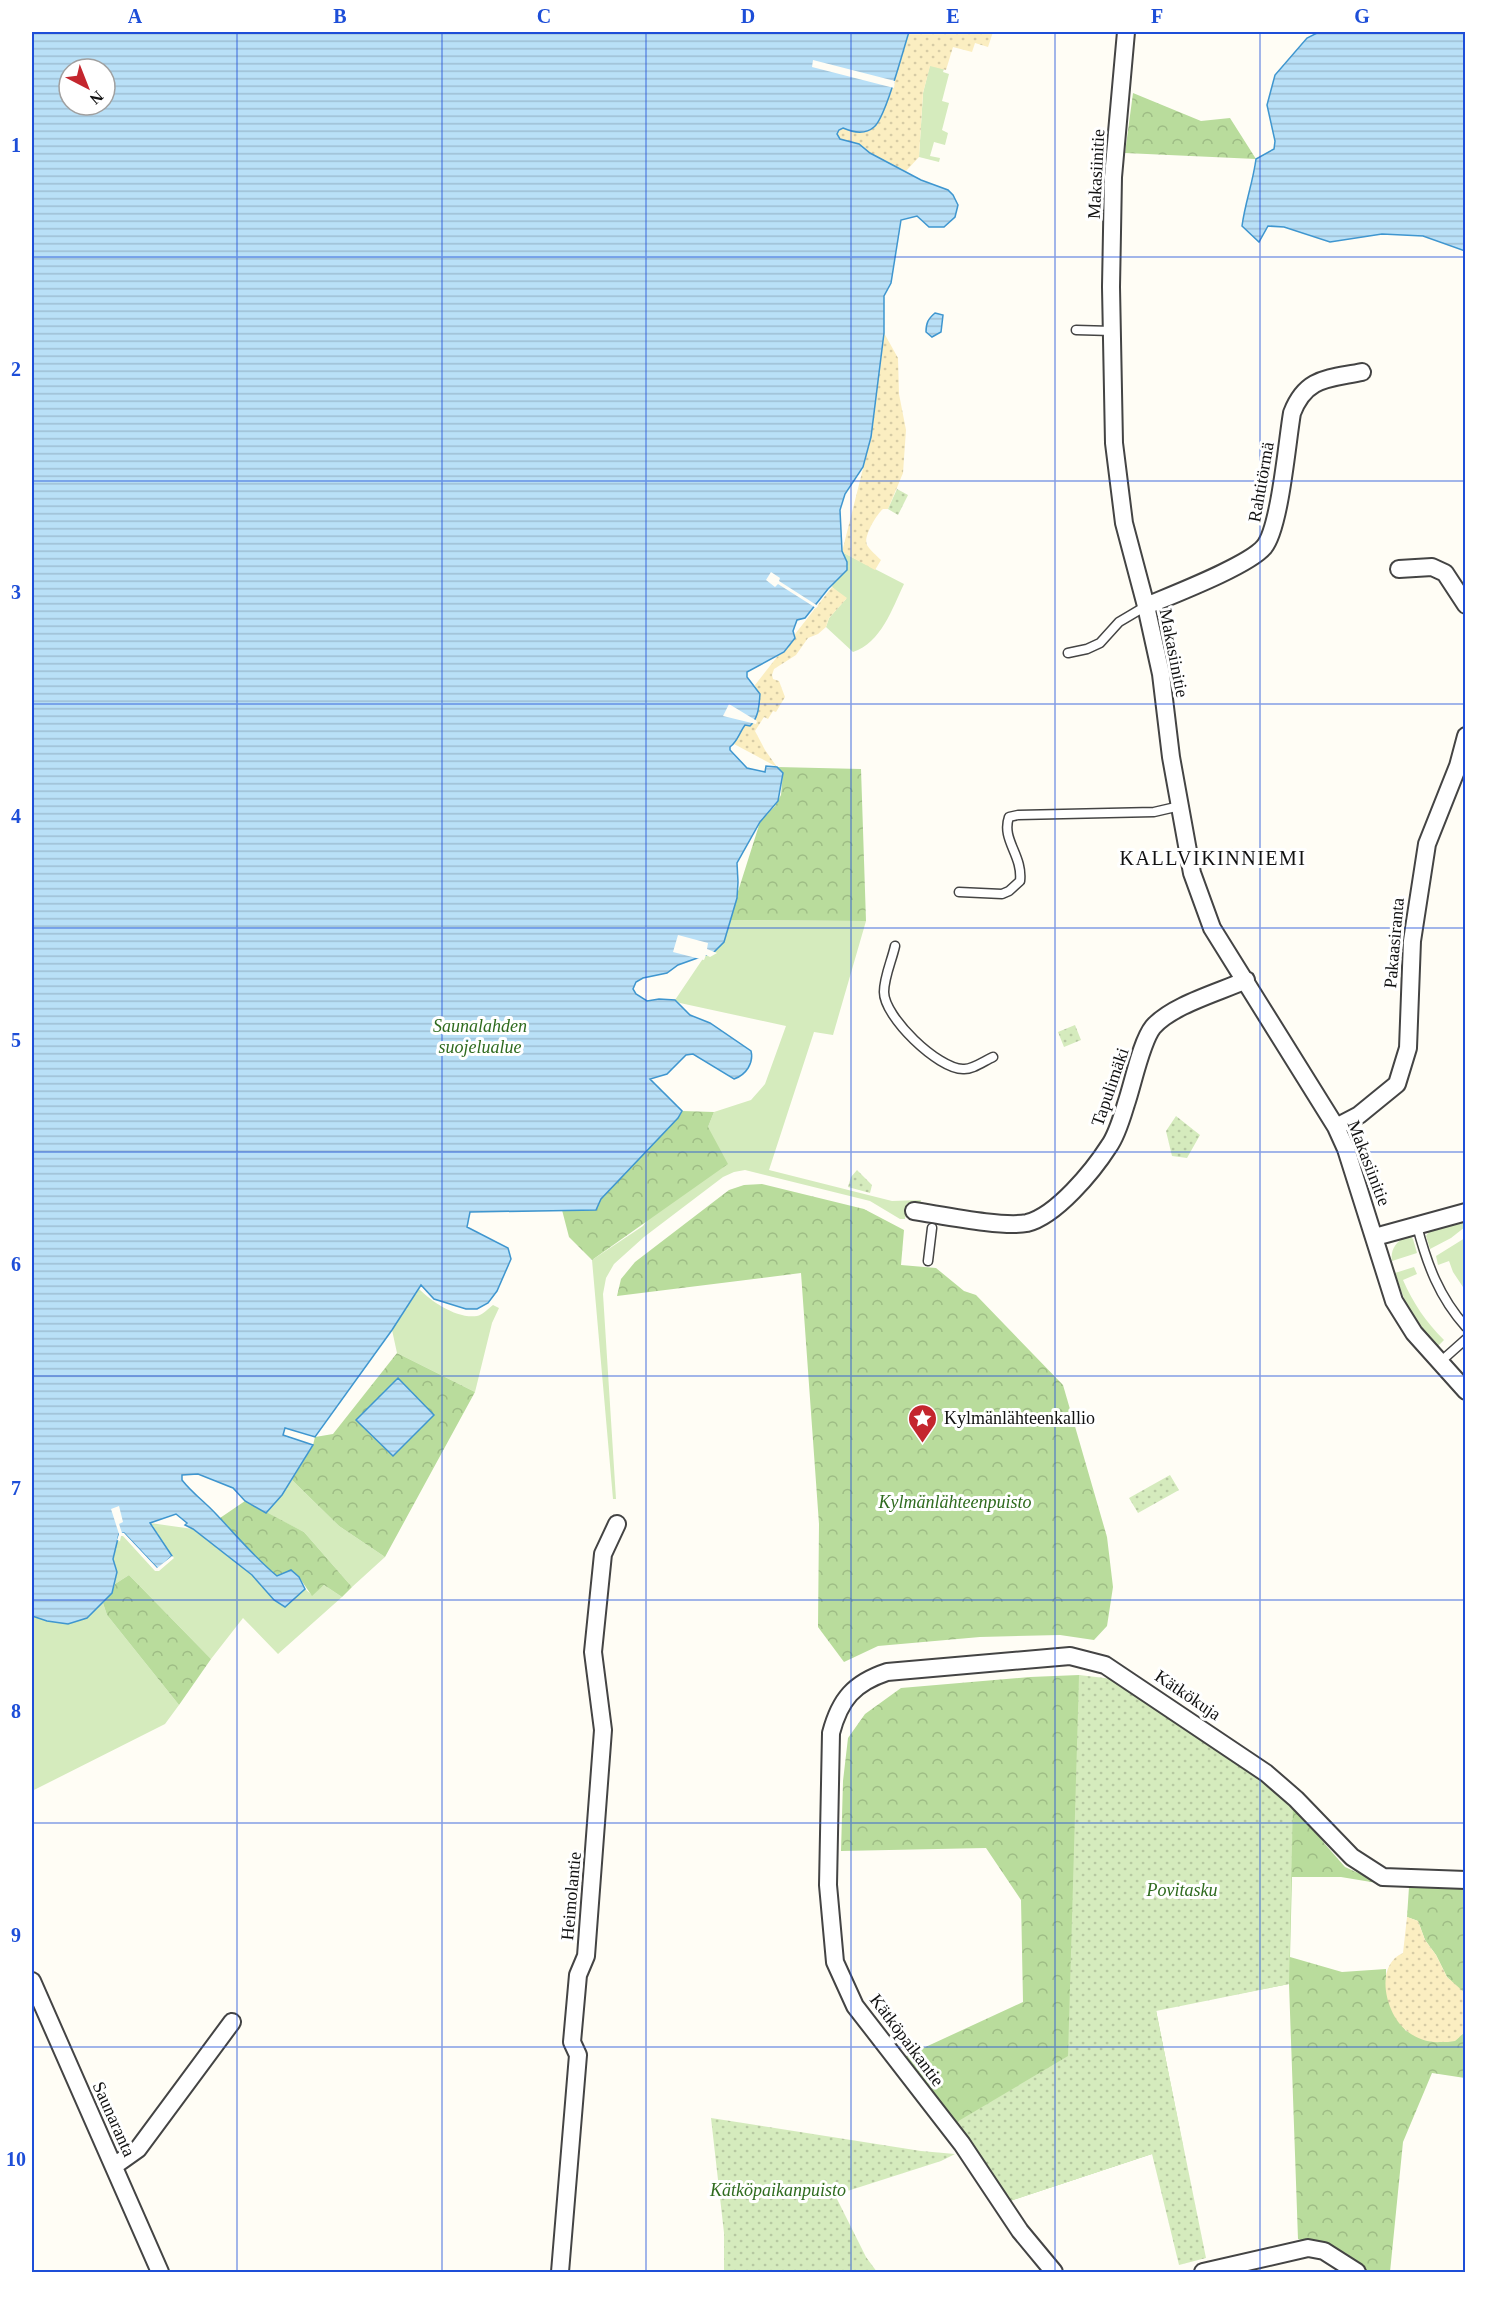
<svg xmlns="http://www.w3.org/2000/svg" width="1497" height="2304" font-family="'Times New Roman',serif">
  <defs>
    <pattern id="forest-crowns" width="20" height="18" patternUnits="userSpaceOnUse" patternTransform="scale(1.5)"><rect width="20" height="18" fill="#b9dc9c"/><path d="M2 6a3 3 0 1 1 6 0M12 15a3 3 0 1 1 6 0" fill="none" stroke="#9ebc85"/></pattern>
    <pattern id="sand-dots" width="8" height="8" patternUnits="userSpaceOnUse" patternTransform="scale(1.5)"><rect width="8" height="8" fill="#fbeec1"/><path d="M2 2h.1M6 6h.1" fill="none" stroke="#d6cba5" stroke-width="1.8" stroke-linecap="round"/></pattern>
    <pattern id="park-dots" width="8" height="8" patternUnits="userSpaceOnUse" patternTransform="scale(1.5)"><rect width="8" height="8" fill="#d5ebbd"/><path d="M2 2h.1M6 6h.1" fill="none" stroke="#b6c8a1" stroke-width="1.8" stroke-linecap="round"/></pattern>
    <pattern id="water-rules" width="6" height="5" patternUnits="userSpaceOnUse" patternTransform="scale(1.5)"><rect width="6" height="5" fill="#b9e0f7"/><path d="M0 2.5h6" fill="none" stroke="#9ebfd3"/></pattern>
  </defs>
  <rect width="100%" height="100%" fill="#fffdf5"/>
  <path fill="#d5ebbd" d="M930 65 944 69 943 72 949 74 942 101 949 103 942 130 948 133 945 145 934 142 930 156 940 158 939 162 919 157 923 93Z
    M842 552 904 584C892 609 881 643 853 652L826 627 829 618 846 599 832 587Z
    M729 920 866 921 833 1035 814 1032 769 1170 892 1201 921 1200 920 1205 907 1203 905 1219H900L870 1201 745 1170 734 1172 723 1177 644 1237 614 1264 606 1278 603 1294 616 1499H613L592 1260 643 1226 708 1127 714 1112 751 1100 765 1084 786 1026 680 1003 675 1000Z
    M1465 1222V1227L1451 1238 1430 1249 1426 1236 1430 1230Z
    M1406 1236H1410L1413 1239 1417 1253 1392 1261C1390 1250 1396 1242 1406 1236Z
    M1465 1238V1290L1453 1272 1449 1261 1438 1265 1436 1256Z
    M1414 1267 1417 1274 1403 1280C1413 1303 1426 1322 1444 1340L1438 1346C1416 1338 1402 1293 1395 1273Z
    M419 1289C432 1302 457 1319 477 1316 482 1315 488 1309 493 1305L499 1308 492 1323 475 1392 397 1353 392 1330Z
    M292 1480 339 1526 385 1557 352 1587 304 1532 266 1513 282 1495Z
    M150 1523 193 1529 252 1575 274 1600 284 1607 305 1589 312 1595 324 1585 342 1597 278 1654 243 1618 211 1659 129 1575 115 1584 117 1572 113 1559 119 1534Z
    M103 1603 107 1615 179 1705 165 1724 32 1791V1616L87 1618Z"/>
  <path fill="url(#forest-crowns)" d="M1133 93 1201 121 1230 118 1256 159 1125 153Z
    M777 767 861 769 866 921 729 920 760 822 775 806 781 795 783 773Z
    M682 1111 714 1112 708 1127 728 1164 592 1260 569 1237 562 1210H596L601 1199 678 1118Z
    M762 1184 864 1209 904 1230 901 1265 936 1268 964 1291 976 1295 1063 1385 1107 1537 1113 1587 1107 1626 1094 1640 1060 1635 980 1637 878 1646 844 1662 818 1627 819 1524 801 1273 617 1296 621 1279 635 1262 729 1190 744 1185Z
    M397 1353 475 1392 385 1557 339 1526 292 1480 313 1445 315 1437 333 1434Z
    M245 1501 304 1532 352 1587 342 1597 324 1585 312 1596 299 1577 291 1571 277 1576 255 1557 220 1518Z
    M129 1575 211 1659 179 1705 107 1615 103 1603 112 1593 115 1584Z
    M1079 1675 1293 1801 1324 1843 1345 1867 1383 1884 1341 1877H1292L1290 1957 1342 1972 1386 1969C1386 1997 1390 2008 1406 2031L1454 2041 1465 2032V2078L1432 2073 1403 2142 1390 2272H1367L1335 2249 1298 2239 1289 1984 1156 2010 1183 2146 1152 2154 1010 2201 906 2056 1023 2002 1021 1900 986 1848 841 1851 843 1781 848 1738 865 1714 901 1688 1030 1677Z
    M1409 1887 1465 1889V1995L1447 1977 1436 1955 1425 1940 1418 1921 1407 1917Z"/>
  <path fill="url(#sand-dots)" d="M909 32H993L988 47 975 43 972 52 953 47 946 70 930 66 923 93 919 157 906 171 840 139 837 134 901 57Z
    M884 333 898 358 899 394 906 430 903 473 888 509H883C876 515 863 537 867 545 870 550 877 556 881 560L875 570 842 552 871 437Z
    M832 587 847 598 829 618 826 627 818 634 808 638 796 655 774 669 772 675 773 679 779 681 785 697 776 712 773 711 768 719 764 717 755 731 765 750 777 767 734 744 755 685Z
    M1407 1917 1418 1921 1425 1940 1436 1955 1447 1977 1465 1993V2032C1462 2034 1458 2039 1455 2041 1451 2042 1445 2042 1441 2042 1430 2043 1416 2039 1407 2031 1385 2014 1374 1965 1403 1953Z"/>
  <path fill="url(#park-dots)" d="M897 489 908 495 898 515 888 509Z
    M1075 1025 1081 1040 1064 1047 1058 1032Z
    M1176 1116 1200 1135 1187 1158 1172 1156 1166 1131Z
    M857 1170 872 1185 870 1193 848 1187 851 1177Z
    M1170 1475 1179 1490 1138 1513 1129 1498Z
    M1079 1675 1113 1679 1293 1801 1289 1984 1156 2011 1206 2258 1179 2265 1152 2154 1010 2201 955 2123 1068 2056Z
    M711 2118 921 2151 955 2154 941 2161 835 2195 866 2257 877 2272H724V2233Z"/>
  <path fill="url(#water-rules)" stroke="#3f96cf" stroke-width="1.5" fill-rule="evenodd" d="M32 32H909C903 50 886 117 874 127 865 135 852 132 843 128L839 130 837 134 840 139 859 144 870 153 921 180 948 190 953 195 958 205 955 217 944 227H929L917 216 901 220 891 283 884 296V333L871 437 863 467 845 494 840 510 842 551 847 562V570L828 589 805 618 797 620 793 631 795 638 784 652 747 672V677L760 694C759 705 759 717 750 726L745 725C739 733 738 741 730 747V750L747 768 765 772 766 766 777 767 783 773 778 801 760 822 737 863 738 882 737 898 724 942 714 952 678 965 667 973 643 978 636 982 633 989 636 994 647 1001 659 999 675 1000 690 1015 710 1023 751 1051C754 1063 746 1075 734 1079L693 1054 686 1055 667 1074 650 1079 682 1111 678 1118 601 1199 596 1210 470 1212 467 1227 508 1248 511 1259 497 1291 488 1303 477 1309H466L434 1299 421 1285 392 1330 315 1437 285 1428 283 1435 313 1445 282 1495 266 1513 245 1501 233 1488 198 1474 182 1475V1480C192 1493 205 1502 216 1514 236 1535 254 1557 277 1576L291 1570 299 1577 305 1589 285 1607 274 1600 252 1575 193 1529 185 1525 187 1523 176 1514 150 1523 172 1556 158 1569 124 1533 119 1534 113 1559 117 1572 112 1593 87 1618 68 1624 47 1621 32 1616ZM69 69H105V105H69Z
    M1319 32H1465V251L1423 236 1382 234 1330 242 1284 227 1268 226 1259 242 1242 226C1245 203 1253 182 1256 159L1274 149 1275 141 1267 105 1275 75 1307 38Z
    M935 313 943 315 941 332 932 337 926 332C926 323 928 319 935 313Z
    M398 1378 434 1415 393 1456 356 1420Z"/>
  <path fill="#fffdf5" d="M813 60 895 81 894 88 812 67Z
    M771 572 780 578 779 581 818 606 816 608 778 584 775 587 766 580Z
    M729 704 757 721 756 724 723 716Z
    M678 935 708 943 707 949 717 953 710 957 706 955 704 960 673 952Z
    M119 1506 123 1522 119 1524 122 1533H124L157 1568 172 1556 174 1558 159 1571H155L123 1536H121L120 1541 117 1540 119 1534 111 1509Z"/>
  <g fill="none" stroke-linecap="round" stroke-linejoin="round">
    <defs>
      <path id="service" d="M1076 330 1112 331
        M1068 653 1087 649 1100 643 1119 622 1146 606
        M959 892 1002 894 1009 891 1020 881C1023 855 1001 840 1009 817L1018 815 1154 812 1180 806
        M895 946C892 960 884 977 884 992 884 1017 938 1069 963 1069 972 1070 984 1061 993 1057
        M1417 1226C1427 1264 1439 1297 1466 1327
        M928 1261 932 1228
        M1439 1363 1466 1339"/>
      <path id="minor" d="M1126 32 1113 177 1111 287 1114 443 1124 523 1146 606 1161 674 1171 757 1192 873 1212 928 1336 1127 1346 1149 1394 1301 1414 1333 1466 1391
        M1399 569 1432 567 1445 573 1466 605
        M1146 606C1172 595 1248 566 1264 547 1280 528 1287 442 1292 413 1306 377 1328 379 1362 372
        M1336 1127 1359 1115 1397 1084 1408 1048 1412 941 1427 844 1458 766 1466 736
        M914 1211C941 1215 1003 1228 1027 1223 1056 1216 1093 1171 1109 1146 1117 1135 1122 1117 1126 1104 1133 1084 1141 1042 1153 1027 1172 1005 1220 992 1246 980
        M1375 1237 1466 1212
        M32 1981 160 2272
        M114 2166 138 2149 232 2022
        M560 2272 578 2055 572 2042 578 1975 586 1956 603 1730 593 1652 603 1554 617 1524
        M1054 2272 1020 2231 962 2144 855 2006 835 1962 828 1885 831 1733C840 1699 854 1683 887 1672L1070 1656 1105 1665 1266 1773 1296 1799 1352 1857 1383 1877 1466 1880
        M1203 2272 1308 2248 1324 2251 1357 2272"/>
    </defs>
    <use href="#service" stroke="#444" stroke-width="11"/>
    <use href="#minor" stroke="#444" stroke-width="20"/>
    <use href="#service" stroke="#fff" stroke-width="8"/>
    <use href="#minor" stroke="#fff" stroke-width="16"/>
  </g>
  <path fill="none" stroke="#1d4ed8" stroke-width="1.5" stroke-opacity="0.55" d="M237 32V2272M442 32V2272M646 32V2272M851 32V2272M1055 32V2272M1260 32V2272M32 257H1466M32 481H1466M32 704H1466M32 928H1466M32 1152H1466M32 1376H1466M32 1600H1466M32 1823H1466M32 2047H1466"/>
  <defs>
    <symbol id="sight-pin" viewBox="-11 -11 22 30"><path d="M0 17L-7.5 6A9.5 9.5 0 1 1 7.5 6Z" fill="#c4262e" stroke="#fff"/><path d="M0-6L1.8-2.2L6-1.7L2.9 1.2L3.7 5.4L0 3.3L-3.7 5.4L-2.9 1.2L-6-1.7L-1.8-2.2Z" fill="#fff"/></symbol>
  </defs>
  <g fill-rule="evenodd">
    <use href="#sight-pin" x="906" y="1402" width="33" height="45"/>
  </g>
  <g text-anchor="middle" stroke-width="6" stroke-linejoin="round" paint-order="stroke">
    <g font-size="18" fill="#111" stroke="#fff">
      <text transform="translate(1096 174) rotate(-87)" y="6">Makasiinitie</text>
      <text transform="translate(1261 482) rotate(-80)" y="6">Rahtitörmä</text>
      <text transform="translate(1174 653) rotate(79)" y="6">Makasiinitie</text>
      <text transform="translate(1394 943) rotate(-85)" y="6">Pakaasiranta</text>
      <text transform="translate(1110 1087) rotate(-71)" y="6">Tapulimäki</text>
      <text transform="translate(1369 1163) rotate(69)" y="6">Makasiinitie</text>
      <text transform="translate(1188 1695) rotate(34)" y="6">Kätkökuja</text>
      <text transform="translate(571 1896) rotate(-85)" y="6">Heimolantie</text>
      <text transform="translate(907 2040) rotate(53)" y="6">Kätköpaikantie</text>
      <text transform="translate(114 2119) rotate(66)" y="6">Saunaranta</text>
    </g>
    <g font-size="18" font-style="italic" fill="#2f6b1f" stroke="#fff">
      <text x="480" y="1032">Saunalahden<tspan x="480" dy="21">suojelualue</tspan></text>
      <text x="955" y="1508">Kylmänlähteenpuisto</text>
      <text x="1182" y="1896">Povitasku</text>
      <text x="778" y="2196">Kätköpaikanpuisto</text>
    </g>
    <g font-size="18" fill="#111" stroke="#fff" text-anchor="start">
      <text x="944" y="1424">Kylmänlähteenkallio</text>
    </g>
    <g font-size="20" letter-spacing="1.5" fill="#111" stroke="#fff">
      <text x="1213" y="865">KALLVIKINNIEMI</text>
    </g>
  </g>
  <rect width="1497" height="2304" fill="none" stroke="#ffffff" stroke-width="66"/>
  <g transform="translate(87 87) rotate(138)"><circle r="28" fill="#ffffff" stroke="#a0a0a0" stroke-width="1.5"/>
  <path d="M0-4.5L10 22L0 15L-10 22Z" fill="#c4262e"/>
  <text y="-9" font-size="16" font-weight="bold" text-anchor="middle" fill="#111111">N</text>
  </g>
  <rect x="33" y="33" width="1431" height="2238" fill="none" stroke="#1d4ed8" stroke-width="2"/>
  <g font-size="20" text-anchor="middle" font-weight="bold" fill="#1d4ed8">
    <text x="135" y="23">A</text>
    <text x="340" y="23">B</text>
    <text x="544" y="23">C</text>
    <text x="748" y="23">D</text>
    <text x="953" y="23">E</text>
    <text x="1157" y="23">F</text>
    <text x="1362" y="23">G</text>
    <text x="16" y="152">1</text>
    <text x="16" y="376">2</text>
    <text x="16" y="599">3</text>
    <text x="16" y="823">4</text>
    <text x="16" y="1047">5</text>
    <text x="16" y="1271">6</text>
    <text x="16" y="1495">7</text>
    <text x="16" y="1718">8</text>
    <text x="16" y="1942">9</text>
    <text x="16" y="2166">10</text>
  </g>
</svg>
